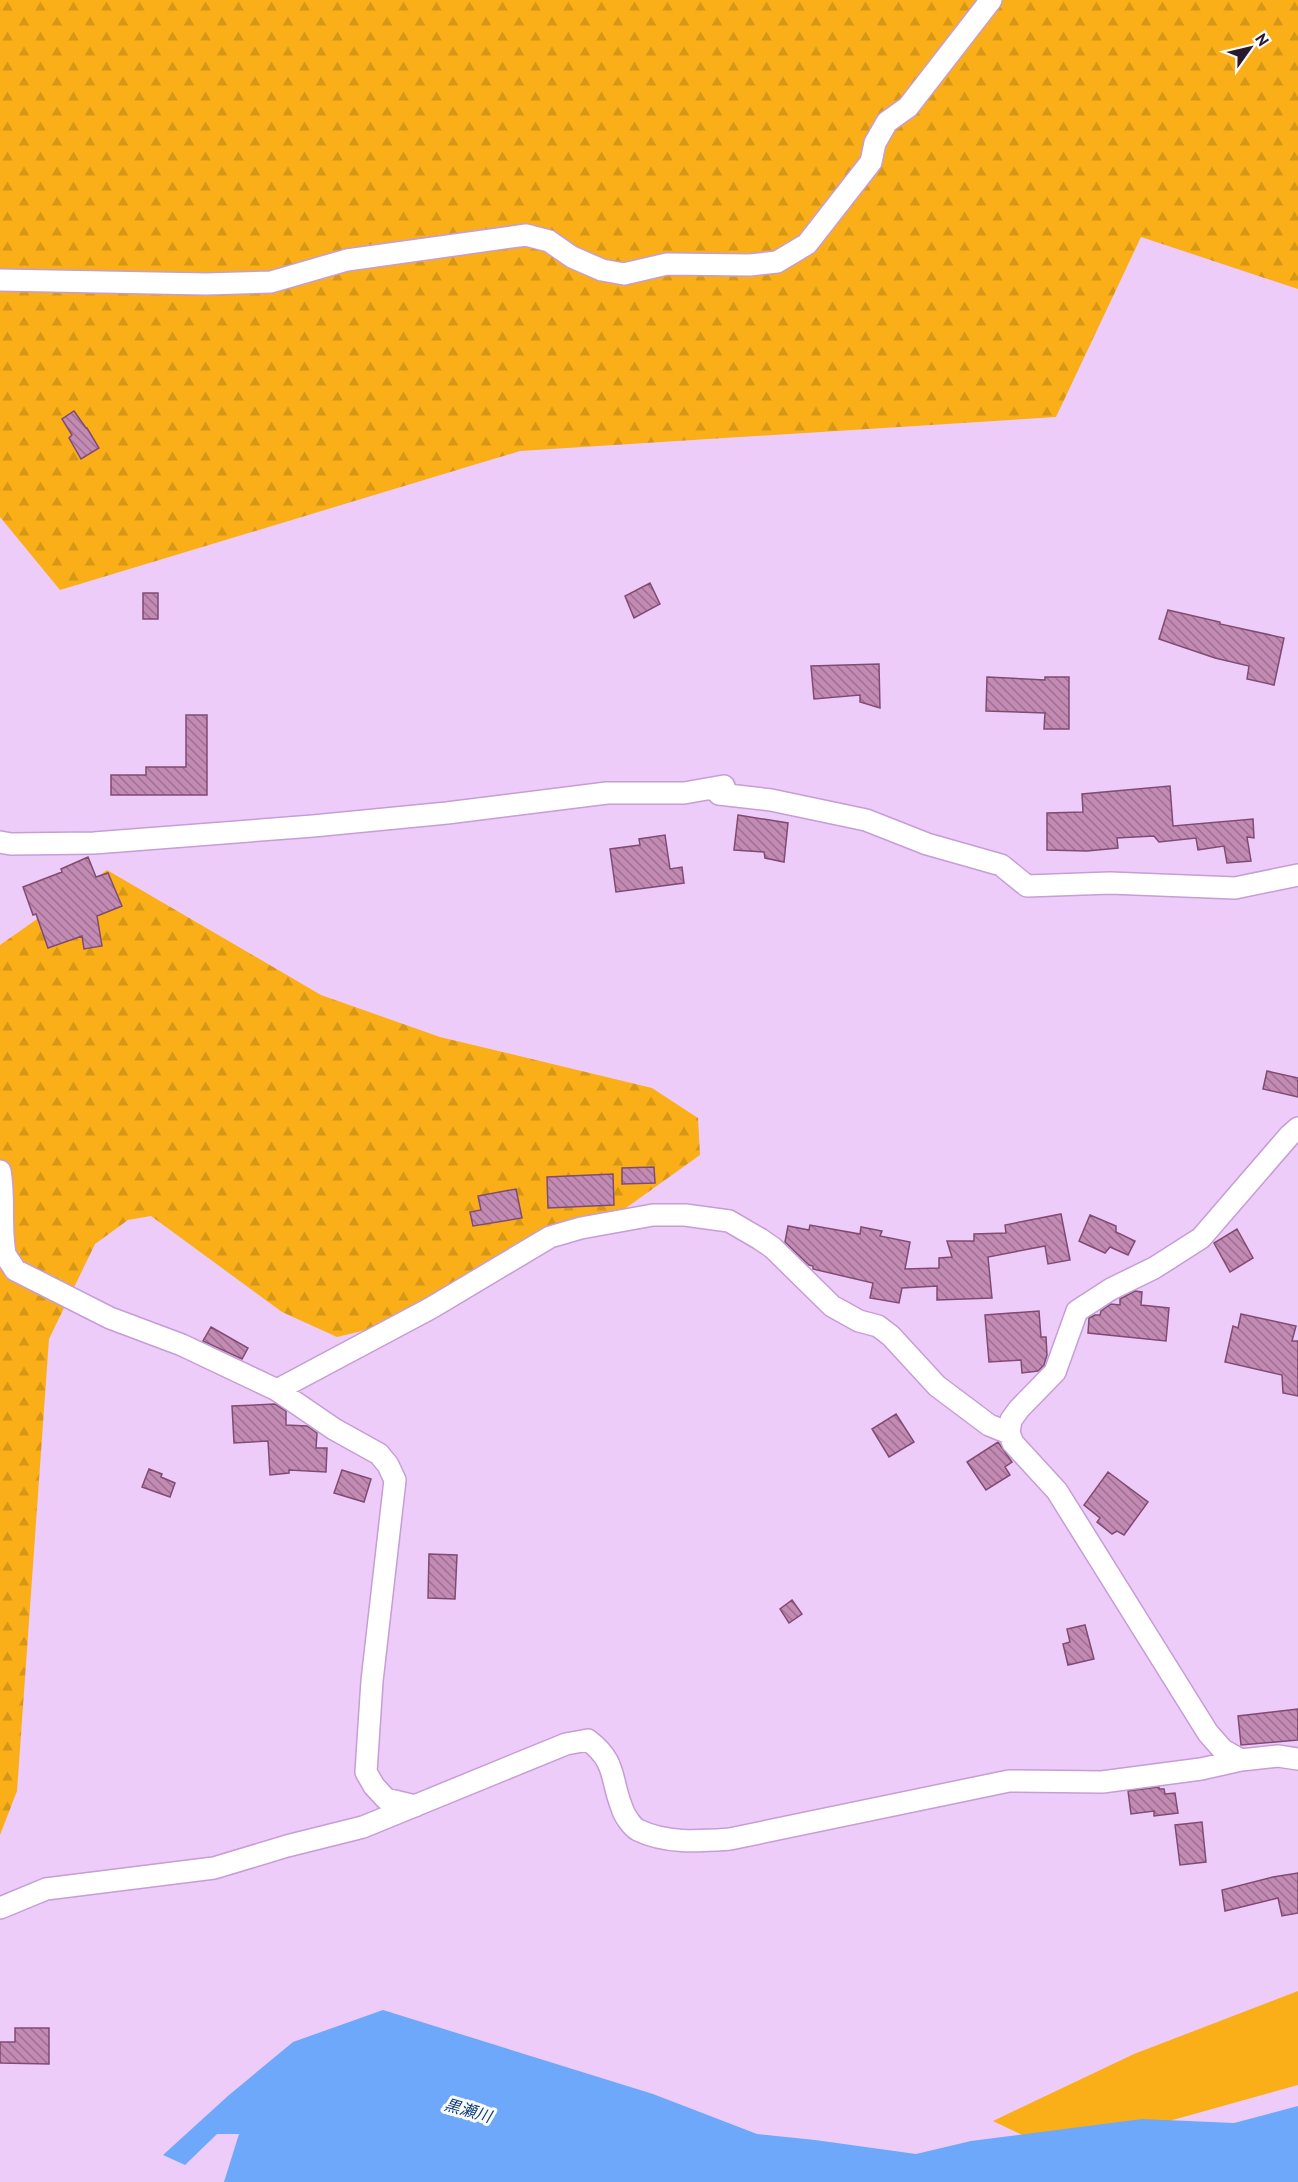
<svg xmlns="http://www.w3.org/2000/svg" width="1298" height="2182" font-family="'PT Sans','Noto Sans JP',sans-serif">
  <defs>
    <pattern id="forest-firs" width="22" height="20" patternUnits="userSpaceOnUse" patternTransform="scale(1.5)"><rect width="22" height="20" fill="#faaf18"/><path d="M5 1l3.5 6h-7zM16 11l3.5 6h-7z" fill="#d69616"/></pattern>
    <pattern id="building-back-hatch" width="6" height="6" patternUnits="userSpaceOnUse" patternTransform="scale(1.5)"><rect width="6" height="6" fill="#c38ab3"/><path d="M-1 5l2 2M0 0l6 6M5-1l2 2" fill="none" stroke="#9e7092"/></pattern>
  </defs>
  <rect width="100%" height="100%" fill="#eeccfa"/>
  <path fill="#faaf18" d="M1298 1991V2085L1058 2152 993 2121 1134 2054Z"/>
  <path fill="url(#forest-firs)" d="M0 0H1298V289L1141 237 1056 417 520 451 60 590 0 517Z
    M107 870 321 995 440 1037 652 1088 698 1118 700 1155 616 1215 391 1324 337 1337 282 1312 151 1216 128 1220 95 1244 49 1339 17 1791 0 1835V945Z"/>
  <path fill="#6ea8fa" d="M383 2010 653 2094 757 2134 815 2140 916 2154 971 2141 1142 2119 1234 2123 1298 2106V2182H224L239 2134H217L185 2165 163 2155 229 2095 293 2042Z"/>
  <path fill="url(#building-back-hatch)" stroke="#804b72" stroke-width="1.5" d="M74 411 86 428H87L99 448 81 459 69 438 72 435 62 419Z
    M650 583 660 604 634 618 625 596Z
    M143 593H158V619H143Z
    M1168 610 1220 622V624L1284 638 1274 685 1247 679 1249 666 1215 658 1159 639Z
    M879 664 880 708 860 702V695L814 699 811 666Z
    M987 677 1045 680V677H1069V729H1044L1045 713 986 711Z
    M186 715H207V795H111V775H146V767H186Z
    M1170 786 1173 826 1253 819 1254 838 1247 837 1251 861 1227 863 1224 846 1198 850 1196 838 1159 842 1154 836 1117 838 1118 848 1087 851 1047 850V813L1083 812 1082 794Z
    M738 815 788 823 784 862 765 858 764 852 734 850Z
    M665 835 670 869 682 867 684 883 616 892 610 849 640 845 639 839Z
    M88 857 96 877 108 873 122 906 97 916 102 946 84 949 82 936 48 948 36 914 33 915 23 887 62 872 61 869Z
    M1267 1071 1298 1078V1097L1263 1089Z
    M654 1167 655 1183 622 1184V1168Z
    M613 1174 614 1205 548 1208 547 1177Z
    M516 1189 522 1218 473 1226 470 1212 481 1210 478 1196Z
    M1061 1214 1070 1260 1048 1264 1045 1246 988 1257 992 1298 937 1300V1286L902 1288 899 1303 870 1298 873 1283 813 1269V1266L809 1265 785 1242 788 1226 809 1230 810 1225 860 1234 861 1227 882 1231 880 1236 910 1242 905 1269 939 1268V1258L952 1257 947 1241H974V1234L1006 1233 1005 1225Z
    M1090 1215 1116 1226V1232L1135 1241 1128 1255 1110 1247 1105 1253 1079 1241Z
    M1237 1229 1253 1258 1230 1272 1214 1243Z
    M1135 1291 1142 1292 1141 1305 1169 1308 1166 1341 1088 1333 1089 1318 1095 1315H1100L1101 1311 1111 1304 1120 1305V1299Z
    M1039 1311 1041 1337H1046L1047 1355 1044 1365 1038 1371 1022 1373 1021 1360 989 1362 985 1315Z
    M1241 1314 1296 1326 1292 1341H1298V1396L1283 1393 1282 1375 1225 1362 1233 1326 1238 1328Z
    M211 1327 248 1348 242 1359 203 1341Z
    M275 1404 286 1411V1425L307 1426 317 1433 316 1448H327L326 1472 289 1470V1473L270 1475 268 1441 234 1443 232 1406Z
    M896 1414 914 1442 889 1457 872 1429Z
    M998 1442 1012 1462 1005 1467 1010 1475 986 1490 967 1462Z
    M149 1469 162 1474 161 1477 175 1483 170 1497 142 1487Z
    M342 1470 371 1479 364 1502 334 1493Z
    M1108 1472 1148 1502 1124 1535 1117 1531 1112 1534 1097 1522 1100 1518 1084 1505Z
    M429 1554 457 1555 455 1599 428 1598Z
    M792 1600 802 1614 789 1623 780 1609Z
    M1085 1625 1094 1659 1068 1665 1063 1644 1070 1642 1067 1629Z
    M1298 1709V1740L1241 1745 1238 1716Z
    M1159 1787V1789H1164L1165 1794 1175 1793 1178 1813 1154 1816V1811L1131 1814 1128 1791Z
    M1202 1822 1206 1862 1180 1865 1175 1825Z
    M1298 1873V1913L1282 1916 1278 1898 1225 1911 1222 1890 1273 1877Z
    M15 2028H49V2064L0 2063V2042H15Z"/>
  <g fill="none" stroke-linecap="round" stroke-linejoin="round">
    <defs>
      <path id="minor" d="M0 280 206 284 271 282 347 260 526 235 549 241 572 257 602 270 624 274 667 264 750 265 777 262 807 244 871 162 875 143 887 122 908 107 991 0
        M0 842 11 844 94 843 313 826 447 813 607 793H684L724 786 719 794 771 800 866 820 927 844 1001 865 1027 886 1110 883 1235 888 1298 875
        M0 1171C5 1198 0 1227 5 1253 7 1259 12 1264 15 1270L110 1318 182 1345 277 1390 334 1429 379 1454 388 1465 395 1480 372 1681 366 1772 374 1786 386 1799 415 1806
        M277 1390 431 1308 550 1237 581 1228 653 1215H685L729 1221 760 1239 773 1248 832 1306 859 1321 878 1326 891 1336 937 1386 989 1425 1009 1433
        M1241 1760 1223 1750 1208 1733 1057 1491 1013 1443 1009 1433 1011 1420 1019 1409 1055 1372 1077 1311 1111 1289 1154 1268 1201 1238 1289 1136 1298 1128
        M0 1908 46 1889 214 1868 287 1846 363 1827 566 1744 588 1740C617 1762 610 1778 622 1808 624 1815 632 1827 638 1830 666 1844 701 1841 730 1839L1009 1781 1102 1782 1201 1769 1241 1760 1278 1756 1298 1759"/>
    </defs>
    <use href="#minor" stroke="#c69dd5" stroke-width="24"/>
    <use href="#minor" stroke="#fff" stroke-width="21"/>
  </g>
  <g text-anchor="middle" stroke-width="6" stroke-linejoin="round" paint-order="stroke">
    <g font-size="16" font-style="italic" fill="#0c3d7c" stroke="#fbfbfb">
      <text transform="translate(468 2110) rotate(16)" y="6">黒瀬川</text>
    </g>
  </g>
  <g transform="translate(1250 48) rotate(56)" stroke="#fbfbfb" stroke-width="4.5" paint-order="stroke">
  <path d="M0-4.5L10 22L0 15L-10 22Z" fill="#29192f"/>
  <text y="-9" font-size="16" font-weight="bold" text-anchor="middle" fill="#29192f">N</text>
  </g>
</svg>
